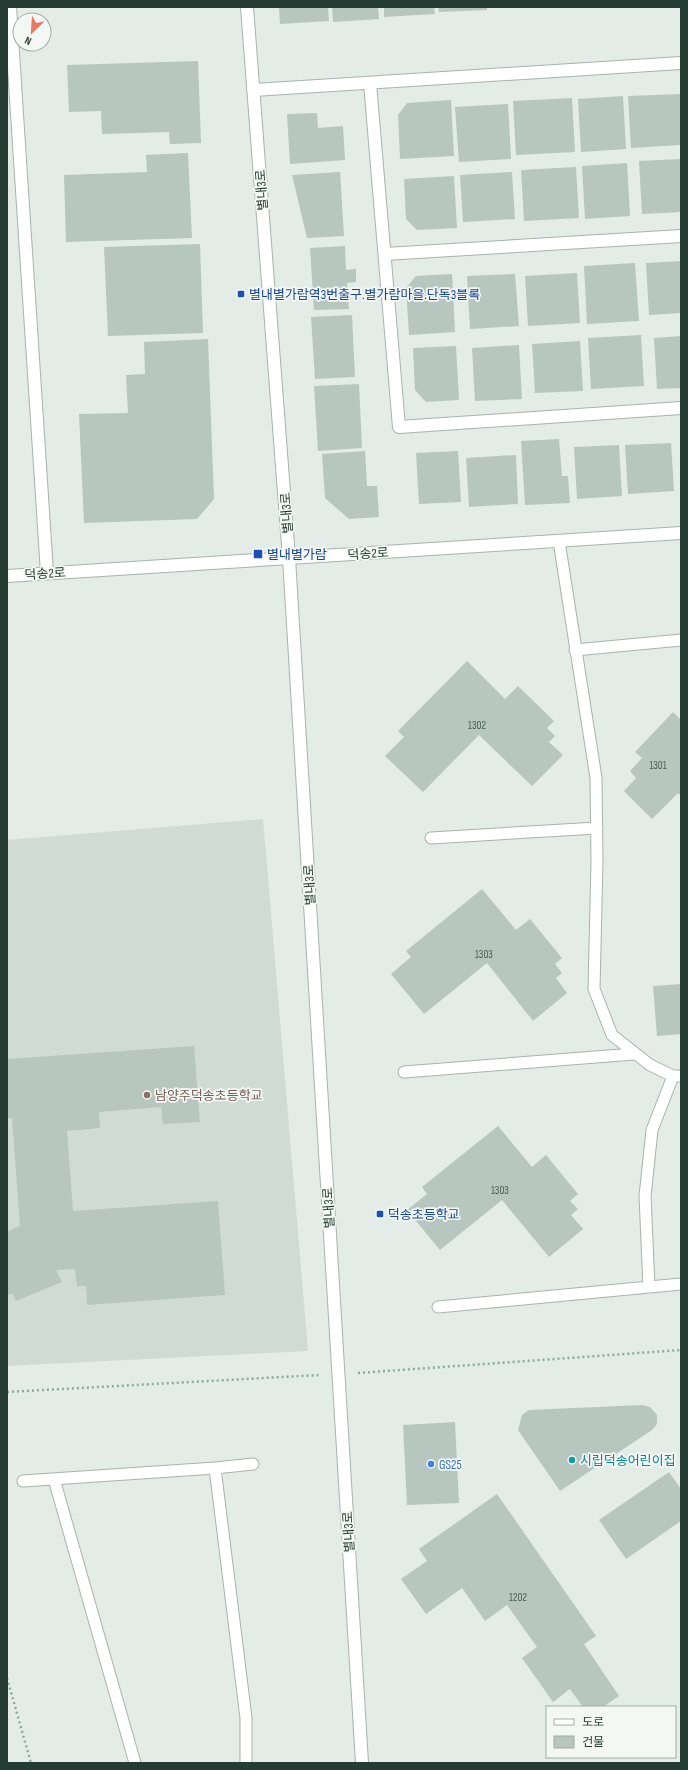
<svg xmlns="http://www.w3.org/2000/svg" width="688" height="1770" font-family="'Sofia Sans Condensed','Noto Sans KR',sans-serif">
  <rect width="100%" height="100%" fill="#e3ece7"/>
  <path fill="#d1dbd6" d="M263 819 308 1351 7 1366V840Z"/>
  <path fill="#b8c6c0" d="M279 7H328L329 21 280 24Z
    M332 7H378L379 19 333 22Z
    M384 7H434L435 14 384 17Z
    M438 7H487V10L439 12Z
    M198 61 201 143 170 144 169 132 102 134 101 111 69 112 67 65Z
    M681 94V145L631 148 628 96Z
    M623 96 626 149 581 152 578 99Z
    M572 98 575 152 516 155 513 101Z
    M451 100 454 156 400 159 398 115 407 103Z
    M508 104 511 159 459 162 455 107Z
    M317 113 318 128 343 126 345 160 290 164 287 114Z
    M188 153 192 238 66 242 64 175 147 172 146 155Z
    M681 159V212L642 214 639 161Z
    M627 163 630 216 585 219 582 166Z
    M576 167 579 218 524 221 521 170Z
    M340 172 344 236 307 238 292 175Z
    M512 172 515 219 463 222 460 175Z
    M454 176 457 228 417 230 406 219 404 179Z
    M200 244 203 333 108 336 104 247Z
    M345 246 346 270 356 269V282L347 283 349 309 314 310 310 248Z
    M681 261V313L649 315 646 263Z
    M635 263 639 321 587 324 584 266Z
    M577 273 580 323 528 326 525 276Z
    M452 274 455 332 409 335 406 288 416 276Z
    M515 274 519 326 470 329 467 276Z
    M352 315 355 377 315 379 311 317Z
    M641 335 644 386 591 389 588 338Z
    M681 336V388L657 389 654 338Z
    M208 339 214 499 197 519 84 523 79 414 128 413 126 375 145 374 144 342Z
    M580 341 583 391 535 393 532 344Z
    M519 345 522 399 475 401 472 348Z
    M456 346 459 400 426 402 415 390 413 348Z
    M359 384 362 448 318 451 314 386Z
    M559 439 562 476H568L570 503 525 505 521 441Z
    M671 443 674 491 628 494 625 445Z
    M619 445 622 496 577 499 574 447Z
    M365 451 367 486H377L379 517 349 519 325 498 322 454Z
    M458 451 461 502 419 504 416 453Z
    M516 455 518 504 469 507 466 458Z
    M467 661 505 699 518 686 554 721 547 728 555 736 549 742 563 755 532 786 479 735 423 792 385 756 404 737 398 731Z
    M673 712 681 720V796L678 793 652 819 624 791 636 778 630 771 642 758 635 752Z
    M482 889 516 930 530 919 562 958 555 964 562 973 556 978 567 993 533 1021 487 963 424 1014 391 974 411 957 406 951Z
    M681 984V1034L657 1036 653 986Z
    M194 1046 200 1122 163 1124 161 1107 99 1112 100 1128 67 1131 73 1211 218 1201 225 1295 87 1305 86 1286H77L75 1269 56 1270 62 1282 16 1301 12 1293 7 1296V1232L20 1226 12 1118H7V1059Z
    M498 1126 532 1167 546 1155 578 1194 570 1201 578 1209 571 1215 583 1229 549 1257 502 1200 440 1250 407 1210 427 1194 422 1187Z
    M642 1405 650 1407 657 1415V1424L652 1430 560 1491 518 1430 522 1415 529 1410Z
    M455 1422 459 1503 407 1505 403 1425Z
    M669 1472 681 1489V1521L626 1559 599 1520Z
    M497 1494 596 1636 584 1644 619 1696 603 1707H583L570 1689 553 1702 522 1658 537 1647 507 1605 485 1621 462 1588 426 1614 401 1579 427 1561 419 1549Z"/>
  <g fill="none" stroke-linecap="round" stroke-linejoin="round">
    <defs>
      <path id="lane" d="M559 541 596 778 597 861 594 989 612 1035 650 1065 673 1076H681
        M575 650 681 640
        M431 838 597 828
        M404 1072 634 1054
        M649 1287 645 1196 652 1130 673 1076
        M438 1307 681 1284
        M215 1468 253 1464
        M54 1479 135 1763
        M23 1481 215 1468 246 1718V1763"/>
      <path id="street" d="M10 7 47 573
        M247 7 289 558 362 1763
        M370 83 399 427 681 408
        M253 90 681 63
        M385 254 681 236
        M7 576 681 533"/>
    </defs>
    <use href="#lane" stroke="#a6b4ad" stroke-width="13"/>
    <use href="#street" stroke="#a6b4ad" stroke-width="14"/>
    <path stroke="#85ad9d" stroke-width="2.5" stroke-dasharray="2 3" stroke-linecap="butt" d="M358 1373 681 1350
      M7 1392 319 1375
      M7 1678 31 1763"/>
    <use href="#lane" stroke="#fff" stroke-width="11"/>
    <use href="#street" stroke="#fff" stroke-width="12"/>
  </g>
  <g fill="#1a4fb4" stroke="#f3f8f5" stroke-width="1.5">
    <rect x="237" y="290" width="8" height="8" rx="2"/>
    <rect x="253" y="549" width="10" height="10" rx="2"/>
    <rect x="376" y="1210" width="8" height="8" rx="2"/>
  </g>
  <circle fill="#8d6e63" stroke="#f3f8f5" stroke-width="1.5" cx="147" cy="1095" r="4"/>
  <circle fill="#0f9aa8" stroke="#f3f8f5" stroke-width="1.5" cx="572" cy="1460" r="4"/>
  <circle fill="#3f7fe0" stroke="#f3f8f5" stroke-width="1.5" cx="431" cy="1464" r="4"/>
  <g text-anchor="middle" stroke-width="3.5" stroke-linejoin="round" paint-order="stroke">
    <g font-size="11" fill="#495e56">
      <text x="477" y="729">1302</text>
      <text x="658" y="769">1301</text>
      <text x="484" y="958">1303</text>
      <text x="500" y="1194">1303</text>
      <text x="518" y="1601">1202</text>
    </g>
    <g font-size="13" fill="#243c33" stroke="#f3f8f5">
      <text transform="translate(261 190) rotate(-94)" y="5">별내3로</text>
      <text transform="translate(286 513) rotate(-94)" y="5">별내3로</text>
      <text transform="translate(368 553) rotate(-4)" y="5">덕송2로</text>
      <text transform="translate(45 573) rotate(-4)" y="5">덕송2로</text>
      <text transform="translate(309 885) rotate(-93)" y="5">별내3로</text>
      <text transform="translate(328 1208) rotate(-93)" y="5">별내3로</text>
      <text transform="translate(348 1532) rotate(-93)" y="5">별내3로</text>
    </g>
    <g font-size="13" fill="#164399" stroke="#f3f8f5" text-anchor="start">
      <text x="249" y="299">별내별가람역3번출구.별가람마을.단독3블록</text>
      <text x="267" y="559">별내별가람</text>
      <text x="388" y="1219">덕송초등학교</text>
    </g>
    <g font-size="13" fill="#785e54" stroke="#f3f8f5" text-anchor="start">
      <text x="155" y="1100">남양주덕송초등학교</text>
    </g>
    <g font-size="13" fill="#0d838f" stroke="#f3f8f5" text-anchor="start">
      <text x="580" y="1465">시립덕송어린이집</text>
    </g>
    <g font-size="13" fill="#366cbe" stroke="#f3f8f5" text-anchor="start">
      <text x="439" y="1469">GS25</text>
    </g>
  </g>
  <rect width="688" height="1770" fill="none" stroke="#243c33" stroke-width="16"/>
  <rect x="546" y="1706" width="130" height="52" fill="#f3f8f5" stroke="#a0ada7"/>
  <rect x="554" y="1719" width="20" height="6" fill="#ffffff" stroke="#a0ada7"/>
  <text x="582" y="1726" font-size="12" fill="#243c33">도로</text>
  <rect x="554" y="1736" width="20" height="12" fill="#b8c6c0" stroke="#a0ada7"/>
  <text x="582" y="1746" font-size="12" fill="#243c33">건물</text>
  <g transform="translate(32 32) rotate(205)"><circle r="19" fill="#f3f8f5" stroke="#a0ada7"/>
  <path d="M0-3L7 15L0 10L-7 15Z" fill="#e87a64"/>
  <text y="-6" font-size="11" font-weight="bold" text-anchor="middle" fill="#243c33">N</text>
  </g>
</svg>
